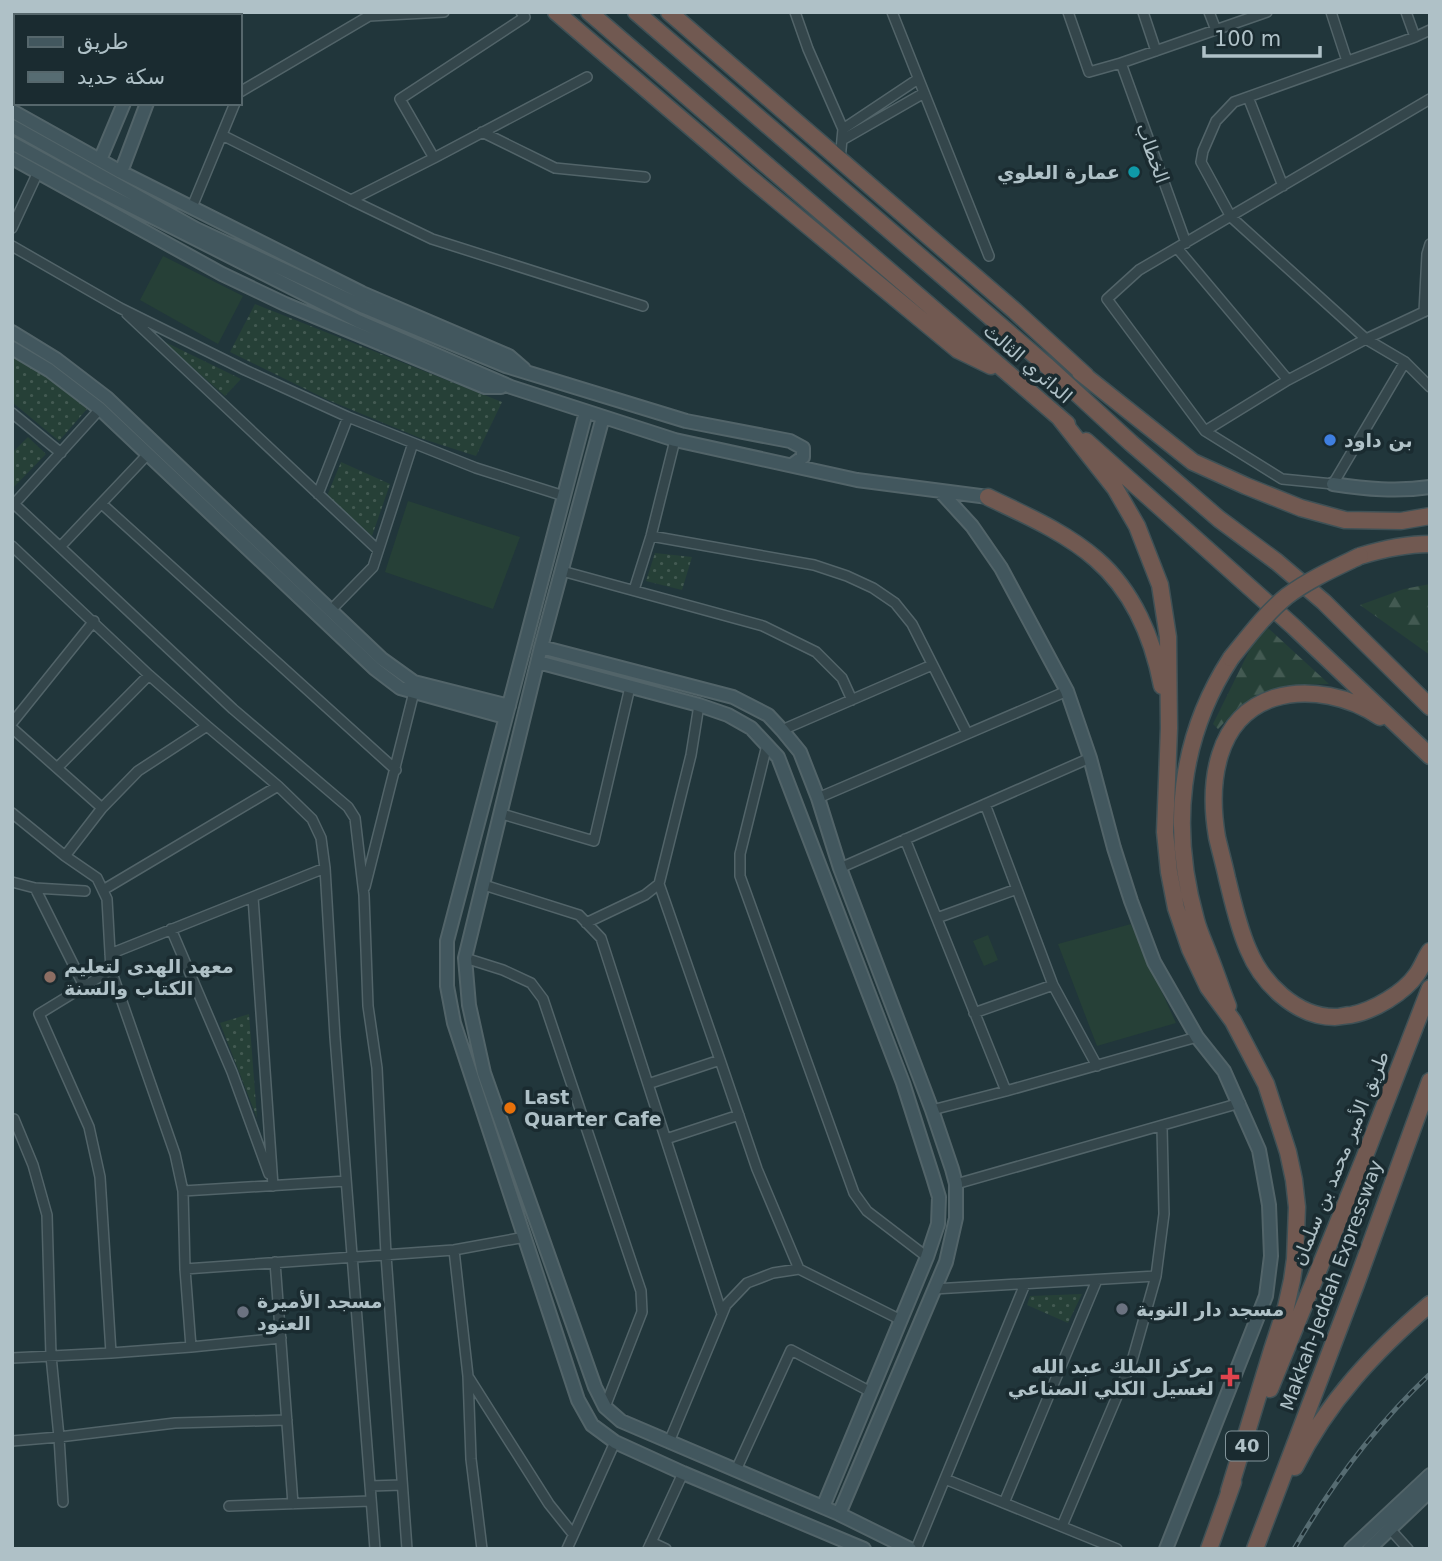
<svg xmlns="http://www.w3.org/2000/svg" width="1442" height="1561" font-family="'DejaVu Sans',Cairo,sans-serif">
  <defs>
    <pattern id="grass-dots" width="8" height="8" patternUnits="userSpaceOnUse" patternTransform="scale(1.75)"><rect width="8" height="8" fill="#264037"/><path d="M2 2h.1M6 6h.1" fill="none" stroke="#435a52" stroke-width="1.8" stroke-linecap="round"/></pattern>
    <pattern id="forest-firs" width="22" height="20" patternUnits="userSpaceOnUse" patternTransform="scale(1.75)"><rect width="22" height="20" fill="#264037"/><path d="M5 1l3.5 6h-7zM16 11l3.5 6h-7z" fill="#435a52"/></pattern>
  </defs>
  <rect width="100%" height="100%" fill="#21363b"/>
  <path fill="url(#grass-dots)" d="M255 304 502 402 476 456 420 438 328 400 230 352Z
    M161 340 241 379 225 396Z
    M12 353 55 381 87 409 59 441 12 402Z
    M28 437 46 454 12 489V453Z
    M341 462 390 484 372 536 327 496Z
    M655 553 692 557 682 590 646 581Z
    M249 1014 257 1118 220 1023Z
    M1082 1294 1068 1323 1027 1305 1030 1296Z"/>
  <path fill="url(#forest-firs)" d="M1430 584V655L1360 605 1404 589Z
    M1268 628 1329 684 1287 685 1241 705 1218 729 1213 724 1255 639Z"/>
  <path fill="#264037" d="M163 256 243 296 218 344 140 300Z
    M408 501 520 537 493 609 385 572Z
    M1131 924 1176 1023 1097 1046 1058 944Z
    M988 935 998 960 984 966 973 941Z"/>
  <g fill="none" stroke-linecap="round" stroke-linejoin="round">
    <defs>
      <path id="street" d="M521 12 525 17 400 99 434 158 587 77
        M795 12 808 49 843 129 840 160
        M892 12 989 256
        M1068 12 1089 72 1121 63 1267 12
        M1143 12 1156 51
        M1209 12 1216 30
        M1331 12 1347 61
        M1406 12 1415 37
        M87 16 89 12
        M12 19 16 21
        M1430 30 1415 37 1234 102 1216 121 1203 151 1201 162 1231 217 1366 339 1405 362 1430 387
        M1121 63 1186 243
        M240 92 369 16 444 12
        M1248 97 1283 186
        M1430 99 1139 270 1107 299 1205 431 1288 380 1366 339 1430 309
        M843 129 918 79
        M482 132 555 168 645 177
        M222 135 351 200
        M842 140 924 93
        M434 158 351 200 432 239 643 306
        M192 207 235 103
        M12 228 38 172
        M12 246 120 308 245 370 348 417 476 468 564 496
        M1177 248 1288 380
        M1424 312 1427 254 1430 244
        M127 314 378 550
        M12 413 61 453
        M1205 431 1282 479 1333 484 1405 362
        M318 494 348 417
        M12 502 233 709 348 807 355 818 364 895 368 1006 377 1068 386 1255 407 1549
        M14 504 100 409
        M102 504 396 770
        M651 536 814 565 847 576 873 588 895 603 912 624 967 733
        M12 546 149 675 207 726 278 786 312 819 321 838 325 868 335 1037 375 1549
        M60 547 148 454
        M562 571 763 626 816 652 842 678 852 700
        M634 590 651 536 675 440
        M330 611 373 567 413 443
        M699 705 691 755 659 884 720 1060
        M12 723 94 621
        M12 728 102 808
        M782 730 932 665
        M767 745 740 854V876L854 1193 867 1211 927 1257
        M57 768 149 675
        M818 798 1067 691
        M985 804 1053 985 1097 1066
        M12 813 65 856 97 878 107 899 111 970 175 1154 183 1191 185 1269 191 1347 111 1353 12 1358
        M502 814 594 841 630 687
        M905 839 1006 1091
        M65 856 102 808 138 771 207 726
        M840 868 1090 758
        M12 882 35 888 84 986
        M484 885 579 915 601 938 722 1314
        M365 887 414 692
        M35 888 85 891
        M103 890 278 786
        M253 897 273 1186
        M937 918 1017 889
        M586 923 645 895 659 884
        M171 929 232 1072 269 1174
        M110 954 325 868
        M465 958 503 970 531 983 543 999 641 1291 642 1312 605 1407
        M974 1013 1053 985
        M648 1084 720 1060 757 1169 799 1269
        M932 1110 1006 1091 1197 1037
        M12 1121 14 1119 33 1165 47 1215 51 1356 59 1437 63 1502
        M666 1139 739 1115
        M956 1184 1240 1103
        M183 1191 346 1181
        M454 1250 468 1376 471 1459 482 1549
        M275 1262 293 1504
        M185 1269 454 1250 525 1237
        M934 1289 1156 1276
        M191 1347 281 1338
        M111 1353 100 1177 89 1127 39 1014 111 970
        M469 1378 549 1504 573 1534
        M12 1441 59 1437 175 1423 287 1420
        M669 1442 726 1305 747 1283 773 1273 799 1269 901 1320
        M736 1470 791 1350 871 1392
        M945 1479 1117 1549
        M370 1486 402 1485
        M1004 1503 1097 1280
        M229 1506 371 1501
        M1062 1526 1132 1361 1156 1276 1164 1214 1162 1127
        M1390 1529 1408 1549
        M651 1542 666 1549
        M567 1549 615 1442
        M648 1549 683 1473
        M916 1549 1025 1284"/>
      <path id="secondary" d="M195 16 201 12
        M226 16 232 12
        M12 111 121 172 362 293 509 356 524 369
        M12 126 196 229 364 307 506 366 686 421 790 441 803 448V457L792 465
        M12 143 91 186 358 321 511 387 675 440 857 480 988 497
        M12 158 222 274 285 304 485 387H501
        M100 160 124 103
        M121 172 147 103
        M12 332 56 359 107 398 382 659 414 682 509 706
        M12 348 49 370 100 409 375 669 400 688 505 717
        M586 412 447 941V986L454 1023 578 1400 592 1425 615 1442 683 1473 864 1549
        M603 417 541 647 465 958 469 1005 484 1073 595 1387 605 1407 621 1421 839 1514 910 1549
        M1333 484C1366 489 1397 492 1430 487
        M940 491 972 526 1001 568 1067 691 1090 758 1114 848 1131 901 1154 962 1197 1037 1224 1071 1259 1150 1269 1205 1271 1256 1266 1296 1166 1549
        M541 647 733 697 768 715 782 730 800 752 818 798 840 868 932 1110 952 1169 956 1184V1218L946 1262 839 1514
        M538 662 699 705 728 715 751 728 778 757 903 1083 933 1177 939 1197 938 1224 927 1257 823 1507
        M1351 1549 1430 1475
        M1369 1549 1430 1491"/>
      <path id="highway" d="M556 12 749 177 958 350 991 366
        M589 12 1067 424
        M636 12 1046 365 1131 443 1219 519 1277 562 1324 602 1430 707
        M669 12 1015 311 1086 376
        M1080 372 1193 462 1246 486 1301 508 1345 520 1401 521 1430 516
        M1059 417 1115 488 1137 526 1160 585 1168 637 1169 728 1165 832 1169 872 1176 908 1190 949 1208 987 1233 1021 1266 1084 1288 1152 1294 1180 1297 1207 1295 1259 1292 1280 1286 1307 1272 1350 1229 1491
        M1086 441 1294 627 1430 756
        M988 497C1025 515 1065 532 1096 559 1133 591 1153 639 1162 686
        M1360 556C1383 549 1405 544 1430 544
        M1380 717C1351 697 1309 687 1274 698 1215 717 1208 784 1217 837 1220 850 1224 864 1227 878 1233 902 1238 926 1248 949 1262 983 1296 1017 1335 1017 1340 1017 1346 1015 1351 1015 1373 1011 1404 993 1417 974 1422 967 1425 958 1430 951
        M1228 1006C1221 989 1216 972 1209 955 1205 944 1199 932 1196 920 1170 829 1179 738 1231 658
        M1270 1389 1363 1161 1430 988
        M1295 1467C1327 1402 1375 1351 1430 1304
        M1209 1549 1233 1482
        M1255 1549 1356 1284 1430 1081"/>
    </defs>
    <use href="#street" stroke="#526469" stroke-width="12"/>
    <use href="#secondary" stroke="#526469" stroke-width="16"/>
    <use href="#highway" stroke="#3f5156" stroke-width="19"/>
    <use href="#street" stroke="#34464b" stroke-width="9"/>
    <use href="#secondary" stroke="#42575e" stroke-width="12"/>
    <use href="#highway" stroke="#715951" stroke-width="16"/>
    <defs>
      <path id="rail" d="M1294 1549C1331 1485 1376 1425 1430 1374"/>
    </defs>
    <use href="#rail" stroke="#566c72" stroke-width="5"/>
    <use href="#rail" stroke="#1a2b30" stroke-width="2.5" stroke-dasharray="8" stroke-linecap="butt"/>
    <defs>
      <path id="highway-bridge" d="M1231 658C1248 637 1266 613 1287 596 1310 579 1335 568 1360 556"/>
    </defs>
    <use href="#highway-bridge" stroke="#3f5156" stroke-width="19" stroke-linecap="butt"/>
    <use href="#highway-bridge" stroke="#715951" stroke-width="16"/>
  </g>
  <circle fill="#0f9aa8" stroke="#1a2b30" stroke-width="2.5" cx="1134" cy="172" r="7"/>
  <circle fill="#3f7fe0" stroke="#1a2b30" stroke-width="2.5" cx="1330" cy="440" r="7"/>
  <circle fill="#8d6e63" stroke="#1a2b30" stroke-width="2.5" cx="50" cy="977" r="7"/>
  <circle fill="#e8710a" stroke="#1a2b30" stroke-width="2.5" cx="510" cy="1108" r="7"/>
  <g fill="#6b7280" stroke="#1a2b30" stroke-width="2.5">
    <circle cx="1122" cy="1309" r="7"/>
    <circle cx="243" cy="1312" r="7"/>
  </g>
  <path fill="#e0444e" stroke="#1a2b30" stroke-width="2.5" d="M1226.5 1366.5h7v7h7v7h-7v7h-7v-7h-7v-7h7z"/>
  <g text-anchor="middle" stroke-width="7" stroke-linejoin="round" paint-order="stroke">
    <rect fill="#1a2b30" stroke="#82949a" stroke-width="2" x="1226" y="1431.5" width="42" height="29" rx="5"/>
    <g font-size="18" font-weight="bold" fill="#afc1c7">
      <text x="1247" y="1452">40</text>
    </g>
    <g font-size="19" fill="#afc1c7" stroke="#1a2b30">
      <text transform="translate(1153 153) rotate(70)" y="7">الخطاب</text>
      <text transform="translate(1028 363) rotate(41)" y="7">الدائري الثالث</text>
      <text transform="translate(1340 1158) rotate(-68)" y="7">طريق الأمير محمد بن سلمان</text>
      <text transform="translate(1331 1285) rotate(-70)" y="7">Makkah-Jeddah Expressway</text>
    </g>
    <g font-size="19" font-weight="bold" fill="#afc1c7" stroke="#1a2b30" text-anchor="start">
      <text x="1120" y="179" text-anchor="end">عمارة العلوي</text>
      <text x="1344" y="447">بن داود</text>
      <text x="64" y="973">معهد الهدى لتعليم<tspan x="64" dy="22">الكتاب والسنة</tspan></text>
      <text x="524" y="1104">Last<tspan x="524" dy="22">Quarter Cafe</tspan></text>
      <text x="257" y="1308">مسجد الأميرة<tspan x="257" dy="22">العنود</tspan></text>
      <text x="1136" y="1316">مسجد دار التوبة</text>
      <text x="1214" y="1373" text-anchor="end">مركز الملك عبد الله<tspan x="1214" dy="22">لغسيل الكلي الصناعي</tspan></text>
    </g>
  </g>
  <rect width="1442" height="1561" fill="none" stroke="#afc1c7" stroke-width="28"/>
  <rect x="14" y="14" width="228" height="91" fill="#1a2b30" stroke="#56676c" stroke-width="2"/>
  <rect x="28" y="37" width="35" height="10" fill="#42575e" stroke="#56676c" stroke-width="2"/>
  <text x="77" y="49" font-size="21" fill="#afc1c7">طريق</text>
  <rect x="28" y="72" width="35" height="10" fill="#566c72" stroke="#56676c" stroke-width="2"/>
  <text x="77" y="84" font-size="21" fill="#afc1c7">سكة حديد</text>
  <path d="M1204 46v10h116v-10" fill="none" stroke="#afc1c7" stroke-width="3.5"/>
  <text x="1214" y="46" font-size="21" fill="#afc1c7" stroke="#1a2b30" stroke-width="5" paint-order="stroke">100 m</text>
</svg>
